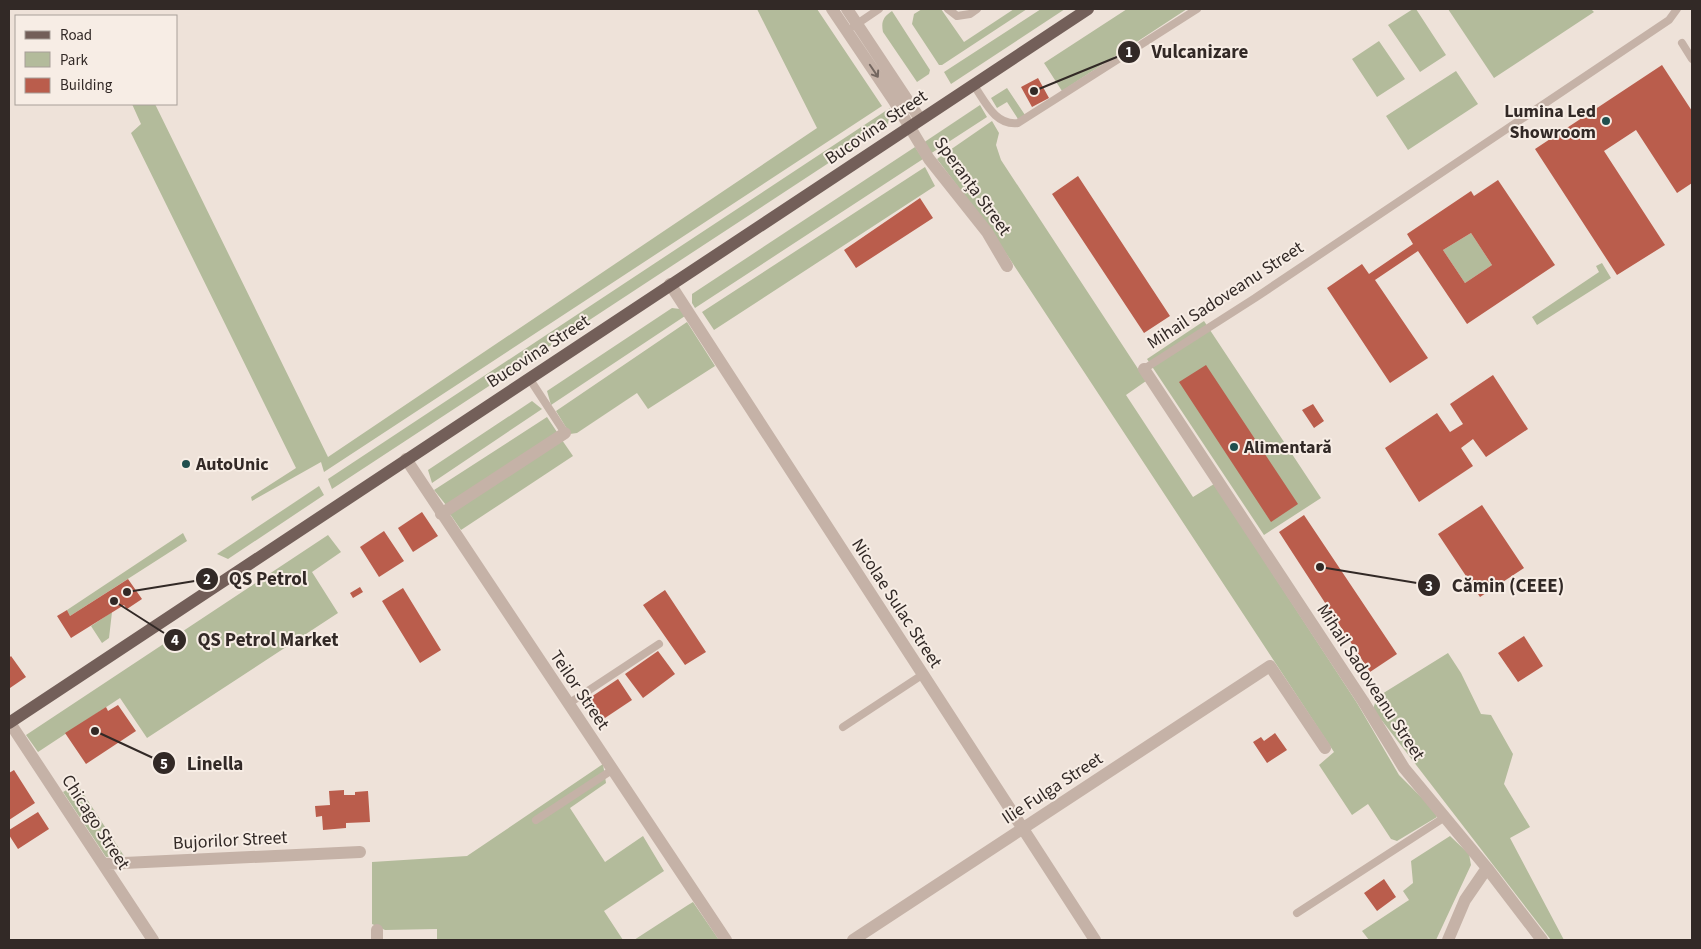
<svg xmlns="http://www.w3.org/2000/svg" width="1701" height="949" font-family="'Source Sans 3',sans-serif">
  <rect width="100%" height="100%" fill="#eee2d9"/>
  <path fill="#b3bb9b" d="M757 9H817L882 106 324 472 321 462 252 501 251 497 296 468 131 133 141 124 132 104H155L328 457 817 128Z
    M922 9H941L964 42 1014 9H1027L942 65H939L912 24 914 14Z
    M1041 9H1065L951 84 944 72Z
    M1127 9H1187L1062 91 1044 63Z
    M1413 9H1416L1446 55 1420 72 1388 25Z
    M1448 9H1591L1594 12 1494 78Z
    M892 11 930 70 929 74 917 82 883 32C881 22 883 17 892 11Z
    M1379 41 1405 79 1377 97 1352 59Z
    M1456 71 1478 104 1408 150 1386 116Z
    M1007 88 1025 115 1018 119 1007 102 997 108 991 98Z
    M980 105 987 117 930 154 923 143Z
    M890 108 888 124 332 489 328 479Z
    M992 121 999 133 996 145 1001 160 1146 381 1126 395 1193 497 1214 484 1357 703 1399 775 1431 807 1437 817 1397 841 1391 839 1368 804 1352 815 1319 765 1334 752 990 229 937 159Z
    M915 147 923 159 695 308 692 303V294Z
    M925 167 935 186 714 330 702 312Z
    M1471 233 1492 265 1465 283 1443 250Z
    M1602 263 1611 278 1537 325 1532 317 1599 272 1596 266Z
    M672 308 680 309 685 316 551 405 547 391Z
    M1204 321 1321 498 1264 535 1147 359Z
    M687 322 715 366 648 409 637 393 577 433 570 434 556 411Z
    M532 401 542 409 432 483 428 470Z
    M547 417 557 432 446 505 434 490Z
    M562 440 573 456 461 530 450 514Z
    M319 486 324 495 228 559 217 554Z
    M183 533 187 541 70 616 67 610Z
    M328 535 341 552 312 572 338 613 147 738 120 698 38 752 26 735Z
    M112 612 109 638 102 643 91 626Z
    M1448 653 1461 673 1481 714 1491 715 1513 754 1504 784 1530 827 1510 838 1564 940H1551L1373 709 1377 697Z
    M603 764 606 783 570 808 605 862 643 836 664 871 604 911 623 940H437V929L385 930 372 924V862L467 856Z
    M77 784 124 856 106 857 63 792Z
    M1450 836 1469 854 1471 865 1436 940H1369L1362 931 1409 900 1403 891 1413 883 1411 861Z
    M693 902 719 940H634L688 905Z"/>
  <path fill="#ba5d4c" fill-rule="evenodd" d="M1662 65 1692 111V183L1677 193 1636 130 1604 151 1665 245 1617 275 1535 149Z
    M1038 78 1049 98 1032 107 1021 87Z
    M1078 176 1170 316 1144 333 1052 194Z
    M1498 180 1555 265 1467 324 1418 251 1375 280 1428 358 1390 383 1327 288 1362 264 1369 274 1413 244 1407 234 1471 191 1474 196ZM1471 233 1492 265 1465 283 1443 250Z
    M920 198 933 218 856 268 844 250Z
    M1206 365 1298 504 1271 522 1179 382Z
    M1493 375 1528 429 1486 457 1473 439 1461 448 1473 466 1419 502 1385 448 1437 413 1450 432 1463 424 1450 404Z
    M1313 404 1324 421 1314 428 1302 410Z
    M1482 505 1524 568 1480 597 1438 534Z
    M422 512 438 536 413 552 398 528Z
    M1304 515 1397 654 1370 672 1279 532Z
    M384 531 404 561 379 577 360 547Z
    M128 579 142 599 127 609 124 605 71 638 57 616 67 610 70 616Z
    M360 587 363 592 353 598 350 593Z
    M403 588 441 650 420 663 382 601Z
    M665 590 706 652 685 665 643 605Z
    M1524 636 1543 666 1518 682 1498 653Z
    M658 651 675 674 643 698 625 674Z
    M11 656 26 677 10 688 9 658Z
    M618 679 632 700 599 722 585 701Z
    M118 705 136 731 86 764 65 733 106 707 108 711Z
    M1275 733 1287 750 1267 763 1253 742 1261 737 1264 741Z
    M14 770 35 803 9 820V773Z
    M344 790V795H355V792L368 791 370 822 346 823V828L323 830 322 816 316 817 315 806 330 805 329 791Z
    M38 812 49 829 18 849 9 835V830Z
    M1384 879 1396 897 1377 911 1364 893Z"/>
  <g fill="none" stroke-linecap="round" stroke-linejoin="round">
    <path stroke="#c5b2a7" stroke-width="8" d="M948 9 957 16 970 14 977 9
      M854 26 879 9
      M1682 43 1692 59
      M973 84C985 101 995 126 1018 123L1197 9
      M1144 369 1255 298 1669 20 1677 9
      M529 378 565 433
      M568 704 659 644
      M843 727 922 675
      M536 820 612 770
      M1297 913 1445 817"/>
    <path stroke="#c5b2a7" stroke-width="12" d="M832 9 894 101 929 159 987 232 1007 266
      M847 9 920 119
      M670 284 1095 940
      M1144 369 1363 701 1404 768 1487 868 1542 940
      M406 459 726 940
      M441 514 565 433
      M10 723 153 940
      M103 864 360 852
      M377 930V940
      M853 940 1270 666 1325 748
      M1448 940 1465 900 1487 868"/>
    <path stroke="#735f59" stroke-width="12" d="M9 723 1088 9"/>
  </g>
  <defs><path id="oneway-shaft" d="M-6 0H5M1.5-3L5.5 0L1.5 3" fill="none" stroke-width="1.6" stroke-linecap="round" stroke-linejoin="round" transform="scale(1.25)"/></defs>
  <use stroke="#746760" href="#oneway-shaft" transform="translate(874 71) rotate(56)"/>
  <g fill="#204f4e" stroke="#f7ede5" stroke-width="2">
    <circle cx="1606" cy="121" r="5"/>
    <circle cx="1234" cy="447" r="5"/>
    <circle cx="186" cy="464" r="5"/>
  </g>
  <g text-anchor="middle" stroke-width="4" stroke-linejoin="round" paint-order="stroke">
    <g font-size="18" font-weight="bold" fill="#322926" stroke="#f7ede5" text-anchor="start">
      <text x="1596" y="117" text-anchor="end">Lumina Led<tspan x="1596" dy="21">Showroom</tspan></text>
      <text x="1244" y="453">Alimentară</text>
      <text x="196" y="470">AutoUnic</text>
    </g>
    <g font-size="18" fill="#322926" stroke="#f7ede5">
      <text transform="translate(876 127) rotate(-34)" y="6">Bucovina Street</text>
      <text transform="translate(973 186) rotate(54)" y="6">Speranța Street</text>
      <text transform="translate(1225 295) rotate(-33)" y="6">Mihail Sadoveanu Street</text>
      <text transform="translate(538 351) rotate(-33)" y="6">Bucovina Street</text>
      <text transform="translate(897 603) rotate(57)" y="6">Nicolae Sulac Street</text>
      <text transform="translate(1371 682) rotate(57)" y="6">Mihail Sadoveanu Street</text>
      <text transform="translate(580 690) rotate(56)" y="6">Teilor Street</text>
      <text transform="translate(1052 788) rotate(-33)" y="6">Ilie Fulga Street</text>
      <text transform="translate(96 822) rotate(57)" y="6">Chicago Street</text>
      <text transform="translate(230 840) rotate(-3)" y="6">Bujorilor Street</text>
    </g>
  </g>
  <path fill="none" stroke="#322926" stroke-width="2" d="M1034 91L1129 52M127 592L207 579M1320 567L1429 585M114 601L175 640M95 731L164 763"/>
  <g fill="#322926" stroke="#f7ede5" stroke-width="2">
    <circle cx="1034" cy="91" r="5"/>
    <circle cx="127" cy="592" r="5"/>
    <circle cx="1320" cy="567" r="5"/>
    <circle cx="114" cy="601" r="5"/>
    <circle cx="95" cy="731" r="5"/>
    <circle cx="1129" cy="52" r="12"/>
    <circle cx="207" cy="579" r="12"/>
    <circle cx="1429" cy="585" r="12"/>
    <circle cx="175" cy="640" r="12"/>
    <circle cx="164" cy="763" r="12"/>
  </g>
  <g font-size="15" text-anchor="middle" font-weight="bold" fill="#fff">
    <text x="1129" y="57">1</text>
    <text x="207" y="584">2</text>
    <text x="1429" y="591">3</text>
    <text x="175" y="645">4</text>
    <text x="164" y="769">5</text>
  </g>
  <g font-size="19" text-anchor="middle" font-weight="bold" fill="#322926" stroke="#f7ede5" stroke-width="4" stroke-linejoin="round" paint-order="stroke">
    <text x="1200" y="58">Vulcanizare</text>
    <text x="268" y="585">QS Petrol</text>
    <text x="1508" y="592">Cămin (CEEE)</text>
    <text x="268" y="646">QS Petrol Market</text>
    <text x="215" y="770">Linella</text>
  </g>
  <rect width="1701" height="949" fill="none" stroke="#322926" stroke-width="20"/>
  <rect x="15" y="15" width="162" height="90" fill="#f7ede5" stroke="#a89f99"/>
  <rect x="25" y="31" width="25" height="8" fill="#735f59" stroke="#a89f99"/>
  <text x="60" y="40" font-size="15" fill="#322926">Road</text>
  <rect x="25" y="52" width="25" height="15" fill="#b3bb9b" stroke="#a89f99"/>
  <text x="60" y="65" font-size="15" fill="#322926">Park</text>
  <rect x="25" y="78" width="25" height="15" fill="#ba5d4c" stroke="#a89f99"/>
  <text x="60" y="90" font-size="15" fill="#322926">Building</text>
</svg>
